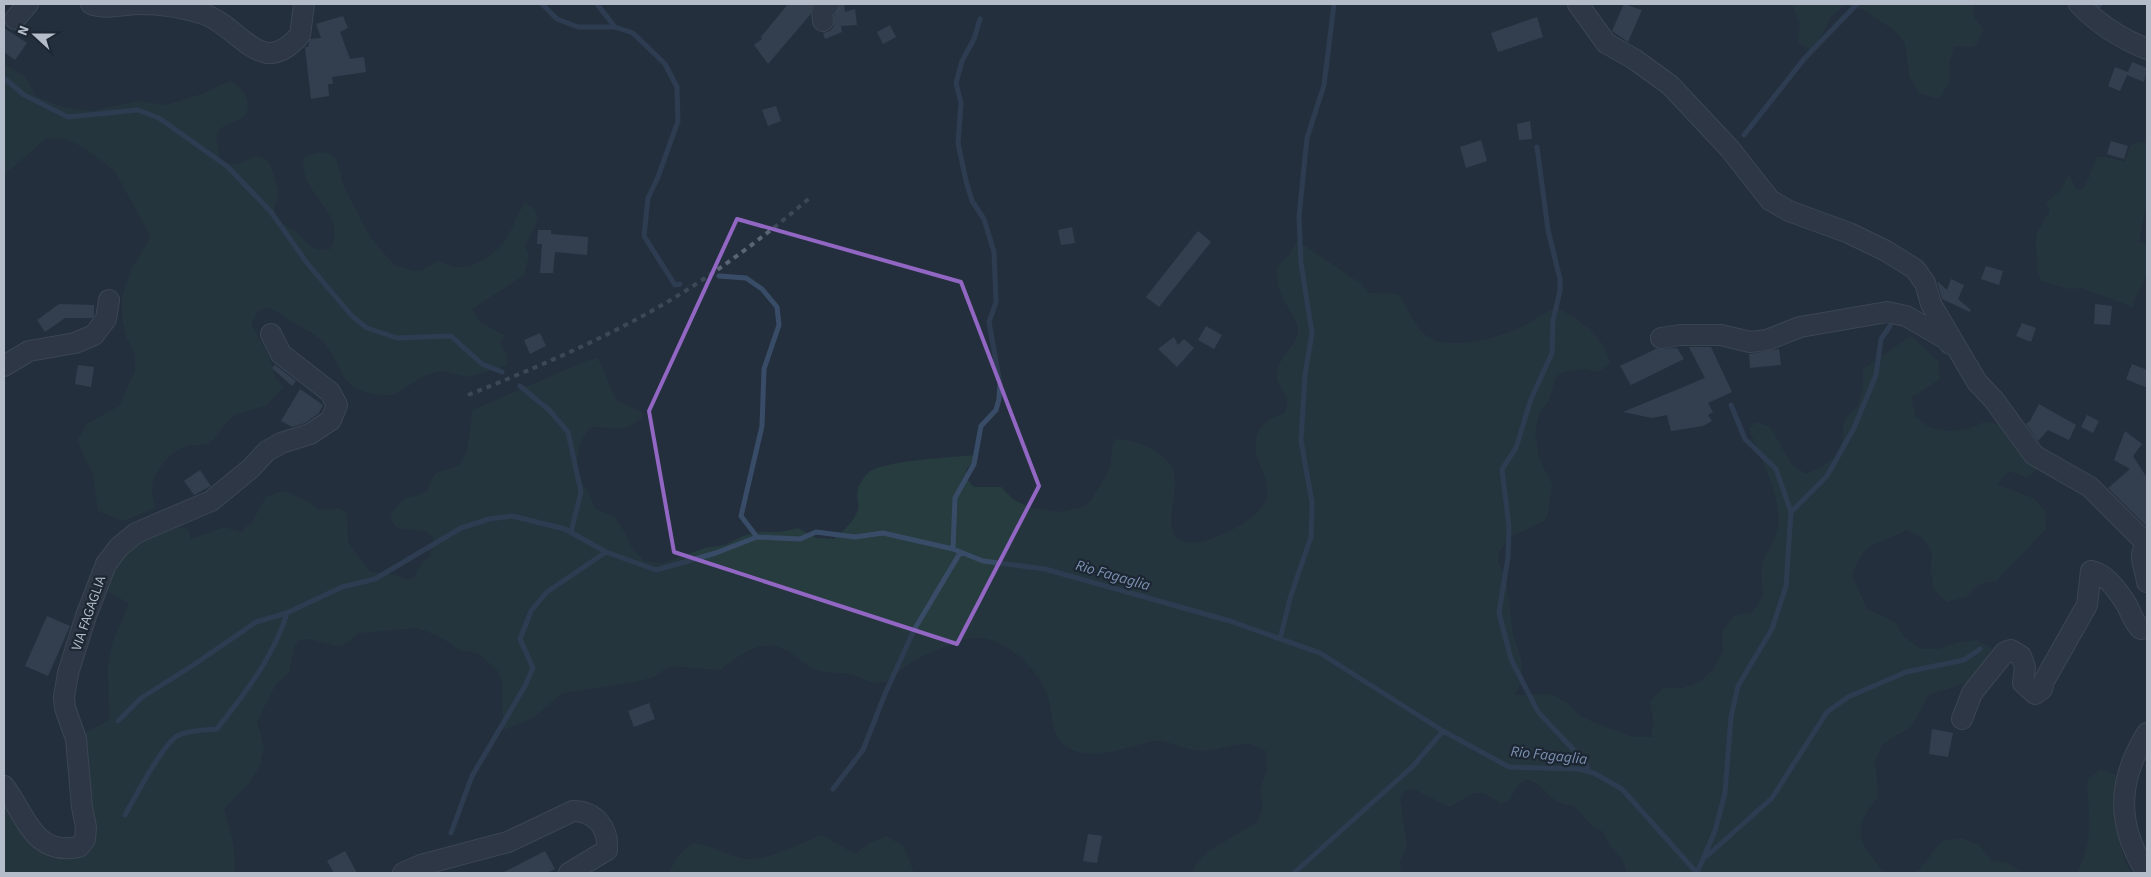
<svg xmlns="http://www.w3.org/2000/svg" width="2151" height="877" font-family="'Source Sans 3',sans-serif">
  <rect width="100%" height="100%" fill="#242f3e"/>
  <path fill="#263c3f" d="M1792 4H1973V15L1984 31 1974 47 1954 46 1949 64V82L1939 99 1919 93 1910 78 1905 43 1894 30 1862 9 1844 6 1830 18 1813 52 1798 42 1800 23Z
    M4 64 26 77 34 94 42 99 62 107 91 111 138 101 166 105 202 94 230 81C243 88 248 95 248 109L244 117 219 129 216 138 220 158 227 163 236 165C254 156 266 149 274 175 275 181 278 188 278 194 277 201 272 209 276 217 281 225 294 228 300 236 310 247 315 252 330 249 351 215 296 192 304 158L319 152 328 153 336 159 344 187 370 237 394 265 413 271H421L438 261C444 263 451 267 457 267 475 269 501 250 509 235 514 224 517 213 525 203 550 215 530 229 525 247L529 256 524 275 472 309 481 323 506 336 500 343 507 355V365L469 377 442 371 433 373 424 376 393 395C380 396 359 393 349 383 341 375 334 354 325 344 316 334 307 330 296 324 278 315 264 293 251 324L270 358 275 377 283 387 266 406 239 413 232 417 209 444C200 445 190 444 182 448 168 455 152 473 152 488 152 495 154 502 155 508L123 521 98 511 93 474 84 457 78 439 87 424 119 406 135 371V354L126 336 122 317V298L132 268 151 237 114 170 83 147 65 139 46 138 4 175Z
    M2140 142 2147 143V201L2139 241 2147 245C2147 257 2149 270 2144 281 2140 291 2134 296 2133 307L2082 288 2070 289 2041 281 2037 270 2036 234 2050 211 2046 203 2060 191 2069 175 2076 189 2080 190 2085 187 2097 157H2106L2125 162 2130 146Z
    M1298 241 1361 284 1369 293 1397 294C1409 306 1412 326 1428 337 1449 352 1506 337 1527 324 1538 318 1545 312 1557 308 1578 318 1606 339 1610 363L1599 372 1584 369 1567 371 1559 374 1554 382 1549 400 1539 414 1535 432 1539 459 1552 484 1548 513 1544 521 1510 537 1499 552 1498 561 1506 579 1513 634 1521 660 1522 679 1515 695 1551 694 1567 703 1580 716 1598 724 1633 737H1652L1653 719 1650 701 1663 688H1683L1701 681 1714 668 1723 651 1722 632 1734 616 1753 612 1764 595C1762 582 1759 569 1765 557 1771 544 1776 541 1778 525 1781 494 1760 457 1749 429L1756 422 1770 427 1792 465 1806 474 1820 468 1835 457 1843 439 1844 420 1858 406 1863 388V369L1911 336 1938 361 1940 379 1911 398 1915 416 1930 428 1948 431 1967 429 1985 422 2004 425 2037 470 2027 477 2009 471 1997 484 2033 498 2045 511 2046 529 1996 581 1979 584 1966 597 1947 602 1934 590 1931 572 1932 553 1923 538 1906 530C1875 547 1867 537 1852 575L1867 609 1895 622 1904 637 1920 649H1938L1956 643 1976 640 1992 649C1991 653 1991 661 1988 664 1976 683 1949 689 1929 694L1912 726 1883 744 1875 761 1878 797C1861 819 1852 832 1871 856 1876 862 1880 870 1887 873H1627L1623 860 1611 847 1602 831 1593 827 1574 806 1557 802 1536 783 1527 779 1519 784 1508 801 1500 803 1484 793H1474L1449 807 1414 789 1405 790 1400 798 1407 845 1400 862 1401 873H1193L1196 864 1209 851 1257 822 1263 806 1260 789 1267 771V752C1262 749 1255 745 1250 744 1231 743 1213 753 1194 750 1181 748 1165 739 1153 741 1130 746 1103 758 1079 752 1048 744 1055 717 1047 694 1038 669 1006 639 980 638 969 637 957 642 947 646 925 654 905 662 890 681 865 686 872 680 850 674 840 672 826 673 817 670 805 666 798 657 788 651 761 636 740 655 720 670L670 666 654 677 636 682 562 693 533 718 503 730 502 680 498 671 478 653 459 650 444 639 426 631 417 628 359 633 345 644 336 646 310 639 300 640 294 647 289 673 276 684 257 721 264 749 259 767 249 783 224 809C230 831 237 850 234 873H4V792L26 831 76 855 85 733 109 720 108 665 113 641 129 604 101 587 136 538 172 526 188 529 191 539 224 527 241 532 253 520 266 497 283 491 305 500 320 510 339 508 347 513 348 542 370 572 397 575 405 579 413 578 423 562 430 557 433 537 425 531 397 528 391 520 392 512C396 507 401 501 406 498 412 496 419 496 425 492 432 487 429 479 436 473 444 468 455 471 461 463 471 449 469 426 473 410L586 361 597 358C606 370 608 391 619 401 626 406 636 408 644 414 631 434 611 427 592 427 579 438 573 461 580 477 585 489 592 497 595 509L614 516 624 531 632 548 644 561 663 563 705 548 725 545 743 536 762 532H780L798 528 816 538 834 539C843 531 855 521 858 509 859 503 856 495 858 489 859 485 864 476 868 473 882 460 956 457 978 455L966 470 967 479 974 487H1001L1014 500 1032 508 1059 512 1083 507 1090 502 1108 472 1111 464 1112 446 1116 439C1140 440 1176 454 1175 483 1174 502 1168 517 1174 536 1180 540 1184 543 1192 543 1213 542 1263 519 1267 496 1271 472 1248 460 1258 433 1262 422 1272 417 1284 414 1295 393 1276 393 1277 372 1279 356 1299 345 1298 328 1297 320 1291 313 1288 307 1281 297 1274 280 1278 267 1280 263 1285 260 1288 256 1293 251 1292 246 1298 241Z
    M2100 769 2118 776C2116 805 2114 848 2132 873H2077C2094 841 2089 816 2087 781Z
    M822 835 855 854 870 843 887 836 904 847 914 873H668L680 854 693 843C714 846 727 856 745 859 766 862 802 842 822 835Z
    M1962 838 1979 845 1991 860 2009 863 2022 873H1914C1923 869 1934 849 1942 841Z"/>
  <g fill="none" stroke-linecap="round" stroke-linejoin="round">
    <path stroke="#394c67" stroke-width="5" d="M542 4 557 19 578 27H615L633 33 665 64 677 87 678 121 658 177 648 198 644 236 675 285 680 284
      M597 4 615 27
      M2098 6 2100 4
      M4 78 24 95 68 117 138 110 159 118 228 167 271 212 307 263 352 316 367 328 397 338 451 336 482 364 502 372
      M1744 135 1804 59 1857 4
      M1537 147 1548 230 1560 279V291L1553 320 1552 353 1531 399 1516 448 1502 469 1509 527 1508 557 1499 613 1511 659 1538 712 1586 763 1589 772
      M719 276 746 278 762 289 777 307 779 325 764 369 762 426 741 516 757 537 800 539 816 532 855 537 883 533 953 549 983 561 1045 569 1230 621 1320 653 1443 731 1509 767 1579 769 1594 773 1622 789 1697 873
      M520 386 549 410 568 432 581 492 571 532
      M1731 405 1745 439 1776 469 1791 512
      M953 549 955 498 974 464 981 426 996 410 999 399 1000 384 989 322 996 302 994 252 984 219 972 201 966 181 958 143 961 103 956 83 962 61 974 39 980 19
      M1280 639 1291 595 1311 537 1312 503 1301 440 1305 375 1312 333 1301 263 1299 217 1307 138 1324 85 1334 4
      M118 721 141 698 195 664 256 622 287 613 342 587 375 579 461 528 489 519 512 516 565 529 606 552 656 570 716 553 757 537
      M833 789 863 750 885 694 914 630 960 553
      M125 815C134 799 164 741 179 735 190 730 204 730 217 729 244 694 274 657 287 613
      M451 833 472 776 525 686 533 668 520 639 531 611 547 592 606 552
      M1707 856 1772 798 1827 712 1848 697 1906 672 1964 660 1980 649
      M1294 873 1413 766 1443 731
      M1697 873 1715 831 1725 793 1731 717 1738 686 1772 629 1786 586 1791 512 1827 476 1854 428 1876 375 1881 339 1890 326"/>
  </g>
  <path fill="#455162" d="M788 4H813L810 15 768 64 754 45 762 39 761 37Z
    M841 4H844L845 12 855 9 857 25 841 26 842 32 825 39 823 33 830 31 834 26V16Z
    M1624 4 1642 10 1628 42 1612 31Z
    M343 16 348 28 340 32 350 59 364 57 366 72 332 77 333 84H328L329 96 311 99 305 47H308L310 39 321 38 316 24Z
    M1537 17 1543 37 1498 52 1491 33Z
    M890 25 896 37 883 44 877 32Z
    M4 28 27 43 15 60 4 52Z
    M2132 62 2147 68 2144 82 2127 75 2120 91 2108 86 2115 67 2128 72Z
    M776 106 781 121 768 126 762 110Z
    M1530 121 1532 139 1519 140 1517 124Z
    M1481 140 1487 161 1466 168 1460 147Z
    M2111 141 2128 146 2124 159 2107 154Z
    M1072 227 1075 243 1061 245 1058 230Z
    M538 230H551V234L588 237 587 255 555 252 553 273H540L542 244H537Z
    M1198 231 1211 242 1159 307 1146 297Z
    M1986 266 2003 271 1999 285 1981 279Z
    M1951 279 1964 285 1958 299 1971 310 1970 312 1942 299 1937 281 1947 290Z
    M59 304 94 305V316L92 318H65L45 332 37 320Z
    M2095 304 2112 306 2110 325 2094 324Z
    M2022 323 2036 328 2031 342 2016 336Z
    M1206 326 1222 335 1214 349 1198 340Z
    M540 333 546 346 530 354 524 340Z
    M1174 337 1178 345 1184 339 1194 348 1177 367 1158 349Z
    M1689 347H1711L1732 392 1708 403 1713 412 1708 415 1712 421 1703 426 1671 431 1667 415 1652 418 1623 412 1705 378Z
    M1677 348 1684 359 1631 385 1620 366 1656 349Z
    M1779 349 1781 365 1750 368 1749 354Z
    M2132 364 2147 370V388L2126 379Z
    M78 365 94 367 91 387 75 384Z
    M275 365 296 381 292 386 272 368Z
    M300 389 323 405 319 413 305 423 292 427 281 421Z
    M2039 404 2076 425 2069 440 2048 430 2038 441 2026 424 2030 421Z
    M2087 415 2099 421 2093 433 2081 427Z
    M2125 431 2142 444 2133 456 2147 478V527L2108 488 2130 469 2114 460Z
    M200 470 211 486 194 495 184 481Z
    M47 616 70 626 48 676 25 666Z
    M649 703 655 719 634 727 628 711Z
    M1932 729 1953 733 1948 757 1929 754Z
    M1088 834 1102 836 1097 863 1083 861Z
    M345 851 357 873H334L327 861Z
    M545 851 555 869 547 873H502Z"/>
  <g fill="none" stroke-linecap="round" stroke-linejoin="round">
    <defs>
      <path id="minor" d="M91 4C106 10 124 4 140 4 161 4 185 8 204 14 242 28 261 80 300 35L304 4
        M1578 4 1606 43 1634 59 1670 85 1730 149 1770 200 1789 211 1849 233 1886 251 1915 269 1925 283 1931 304 1977 382 1994 400 2034 455 2090 487 2147 544
        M2079 4C2098 24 2122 39 2147 49
        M15 19 28 4
        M823 21 822 12 829 4
        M1661 338 1680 335H1721L1750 342 1767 340 1800 327 1887 312 1906 316 1946 339 1950 344
        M4 366 29 351 75 343 94 335 106 319 109 300
        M2147 546C2136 553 2146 570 2147 582
        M1962 719 1972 693 2005 652 2011 650 2021 656 2025 667 2023 683 2035 694 2042 689 2044 681 2087 605 2091 571C2105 573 2118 591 2125 602 2131 611 2132 621 2141 629L2147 628
        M2147 733C2117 781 2116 825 2147 873
        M4 786C26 815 33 856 79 847L85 839 86 827 82 807 76 739 65 708 64 697 68 673 86 616 106 564 119 547 136 533 211 501 250 469 267 451 281 443 310 434 331 420 337 405 330 392 281 354 271 334
        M403 873 421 865 508 842 573 811C596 811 609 829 607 850L569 873"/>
    </defs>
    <use href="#minor" stroke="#565f6c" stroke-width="22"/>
    <use href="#minor" stroke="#38414e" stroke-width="20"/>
    <path stroke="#5a6575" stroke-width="4" stroke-dasharray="5 5" stroke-linecap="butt" d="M468 395C538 367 609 337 674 298 723 268 769 233 812 196"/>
  </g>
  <path d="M0 0H2151V877H0ZM737 219 961 282 1039 486 957 644 674 552 649 411Z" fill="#242f3e" fill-opacity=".55" fill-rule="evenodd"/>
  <path fill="none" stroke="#9266c3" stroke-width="4" stroke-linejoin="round" d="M737 219 961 282 1039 486 957 644 674 552 649 411Z"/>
  <g text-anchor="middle" stroke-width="4.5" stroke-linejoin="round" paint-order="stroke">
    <g font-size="14" fill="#b4bcc9" stroke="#1d2633">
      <text transform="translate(88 613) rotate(-71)" y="5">VIA FAGAGLIA</text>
    </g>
    <g font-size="15" font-style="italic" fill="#7c92b1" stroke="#1d2633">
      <text transform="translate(1113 575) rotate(16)" y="5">Rio Fagaglia</text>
      <text transform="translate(1549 755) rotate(6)" y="5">Rio Fagaglia</text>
    </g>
  </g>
  <rect width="2151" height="877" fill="none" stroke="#b4bcc9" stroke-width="10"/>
  <g transform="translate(35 35) rotate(291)" stroke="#1d2633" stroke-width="4" paint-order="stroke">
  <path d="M0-4L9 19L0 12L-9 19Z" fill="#b4bcc9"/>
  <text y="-8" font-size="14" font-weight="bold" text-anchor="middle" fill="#b4bcc9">N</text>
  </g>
</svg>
